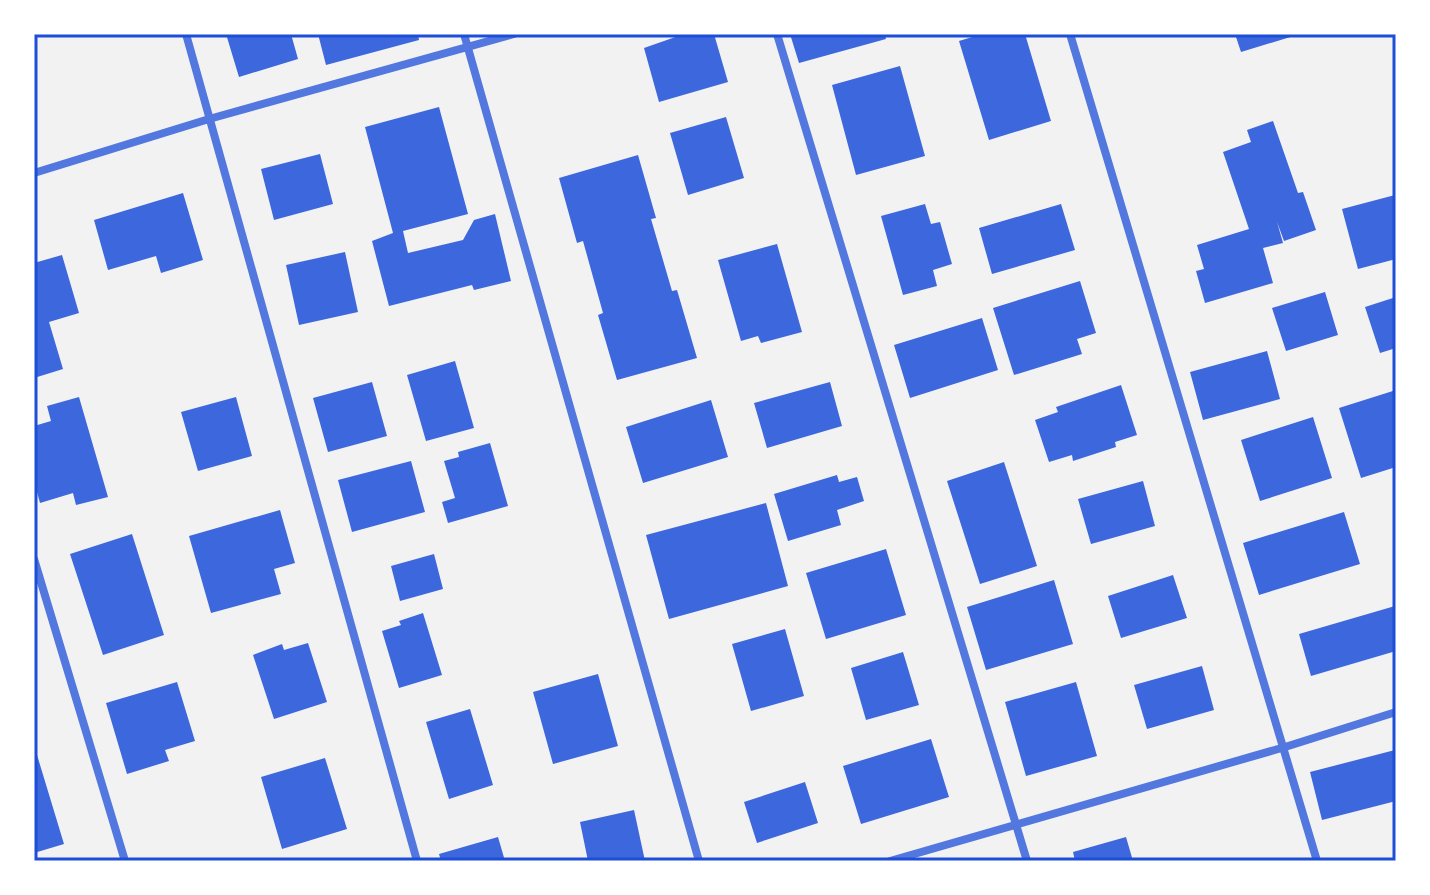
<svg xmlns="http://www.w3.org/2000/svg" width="1430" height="895" font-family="'DejaVu Sans',sans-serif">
  <rect width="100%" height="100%" fill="#f2f2f2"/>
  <path fill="#3d67dc" d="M226 34H291L298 59 239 77Z
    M318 34H418L419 40 326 65Z
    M684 34H714L728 82 659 102 644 48Z
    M790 34H885L886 39 799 63Z
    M982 34H1025L1051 121 989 140 959 41Z
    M1235 34H1297V35L1241 52Z
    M900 66 925 156 856 175 832 85Z
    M439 107 468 214 403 231 408 253 463 240 474 220 495 214 511 281 474 290 472 285 389 306 372 241 393 233 365 127Z
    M726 117 744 178 688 195 670 133Z
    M1273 121 1298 193 1303 192 1316 230 1284 241 1277 222 1283 243 1263 248 1273 283 1205 303 1196 271 1204 269 1197 245 1249 229 1223 152 1251 142 1247 130Z
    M320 154 333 204 274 220 261 169Z
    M638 155 656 218 651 219 672 291 677 290 697 358 617 380 598 315 603 313 583 241 577 243 559 178Z
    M183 193 203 260 161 273 156 256 108 270 94 220Z
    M1395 195 1396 259 1358 269 1342 209Z
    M925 204 931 224 940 222 952 264 933 270 937 286 903 295 881 216Z
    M1061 204 1075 250 992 274 979 228Z
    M777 244 802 332 761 343 758 336 741 341 718 260Z
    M345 252 358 312 299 325 286 265Z
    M62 255 79 313 49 322 63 369 34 378V263Z
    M1080 281 1096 333 1077 339 1082 354 1014 375 993 308Z
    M1325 292 1338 335 1286 351 1272 308Z
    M1396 297V348L1380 353 1365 307Z
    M982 318 998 370 910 398 894 345Z
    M1267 351 1280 399 1203 420 1190 372Z
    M455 361 474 428 426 441 407 375Z
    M372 382 387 436 328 452 313 398Z
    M830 382 842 426 767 448 754 403Z
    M1121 385 1137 435 1115 442 1116 447 1073 461 1072 455 1049 462 1035 420 1058 412 1056 407Z
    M1396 390V467L1361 478 1339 408Z
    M79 397 108 497 76 505 73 493 40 503 34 481V426L51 421 47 406Z
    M236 397 252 456 198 471 181 412Z
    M711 400 728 457 643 483 626 427Z
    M1313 417 1332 478 1260 501 1241 440Z
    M490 443 508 506 448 523 442 502 455 498 444 461 459 457 458 452Z
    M411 461 425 512 352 532 338 480Z
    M1004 462 1037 566 980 584 947 481Z
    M837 475 839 482 857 477 864 501 837 510 841 525 788 541 774 494Z
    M1143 481 1155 526 1091 544 1078 499Z
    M766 503 788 586 669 619 646 535Z
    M280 510 295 563 274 569 281 594 211 613 189 536Z
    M1344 512 1360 564 1259 595 1243 543Z
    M132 534 164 635 103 655 70 554Z
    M886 549 906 615 826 639 806 573Z
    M434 554 443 589 400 601 391 566Z
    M1173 575 1187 618 1121 638 1108 596Z
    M1054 580 1073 644 986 670 967 607Z
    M1395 606 1396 651 1311 676 1299 634Z
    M423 613 442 675 399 688 382 631 401 625 399 621Z
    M785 629 804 696 751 711 732 644Z
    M308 643 327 702 274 719 253 655 282 644 284 650Z
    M903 652 919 705 866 720 851 668Z
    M1202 666 1214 710 1147 729 1134 685Z
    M598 674 618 746 553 764 533 692Z
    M177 682 195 741 165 750 169 761 127 774 106 703Z
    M1076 682 1097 756 1026 776 1005 702Z
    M470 709 493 785 449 799 426 722Z
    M931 739 949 797 861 824 843 766Z
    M34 745 64 844 34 853Z
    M1395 750 1396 801 1322 820 1310 772Z
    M325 758 347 829 282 849 261 777Z
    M805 782 818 823 757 843 744 802Z
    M634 810 645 861H588L580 822Z
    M498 837 505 861H441L439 854Z
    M1126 837 1133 861H1075L1073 852Z"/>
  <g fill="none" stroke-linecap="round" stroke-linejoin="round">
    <path stroke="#5277de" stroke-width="8" d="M186 34 417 861
      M464 34 699 861
      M777 34 1027 861
      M1070 34 1317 861
      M34 173 209 119 514 34
      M34 559 125 861
      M890 861 1285 747 1396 712"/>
  </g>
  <rect width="1430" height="895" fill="none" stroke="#ffffff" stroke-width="72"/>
  <rect x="36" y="36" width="1358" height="823" fill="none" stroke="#1d4ed8" stroke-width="3"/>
</svg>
